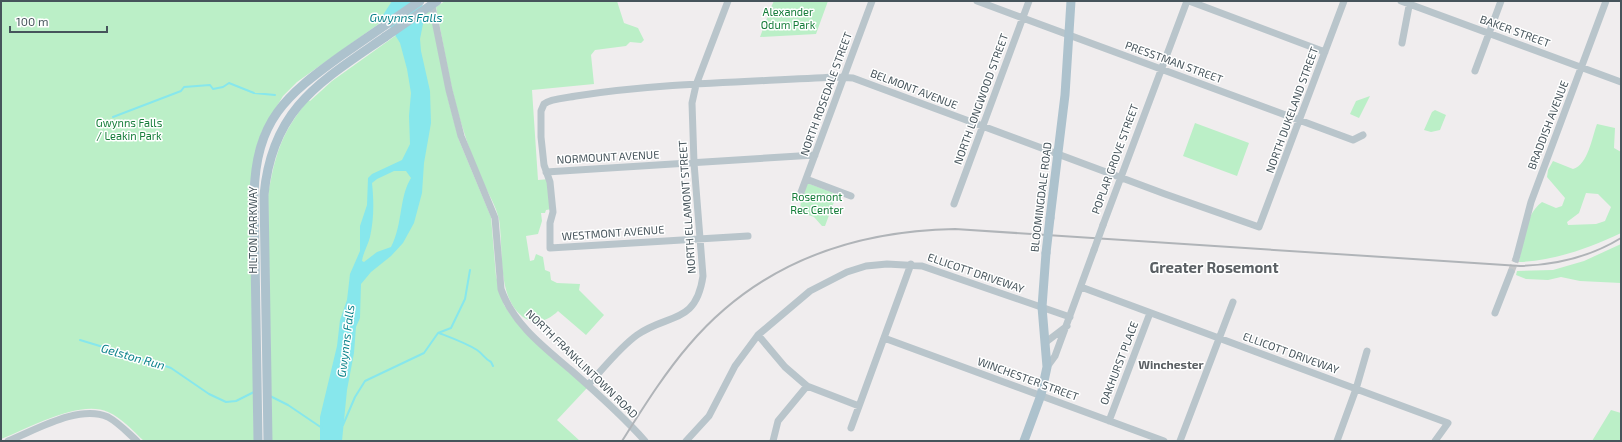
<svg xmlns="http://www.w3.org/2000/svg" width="1622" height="442" font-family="'Exo 2',sans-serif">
  <rect width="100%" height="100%" fill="#f0edee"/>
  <path fill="#bbefc7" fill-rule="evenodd" d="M1 1H411L297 82 283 96 262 131 256 148 250 185 254 441H144C133 431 122 418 108 412 80 399 29 428 1 439Z
    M445 1H617L624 23 638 28 644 40 641 43 630 42 626 46 595 50 591 55 594 84 532 90 538 180 550 179 552 209 546 210 545 213H541L542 221 538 234 526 236 530 261 534 260 536 254 543 257 545 270 550 272 551 280 557 283 580 284 579 290 604 315 586 335 558 311C549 320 535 326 523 317 496 296 504 250 499 219 496 206 488 193 482 180 474 163 468 145 462 126 450 88 444 47 436 7Z
    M774 1H828L816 34 760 37 770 10 774 8 771 7Z
    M430 11 448 99 459 140 491 217 496 276 504 305 510 314 531 337 587 388 557 420 580 441H272L268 196C275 154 281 134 308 100L310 101 332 81Z
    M1370 96 1359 118 1350 114 1356 101Z
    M1435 110 1446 115 1440 130 1431 132 1424 130 1432 112Z
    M1195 123 1249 143 1237 176 1183 156Z
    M1597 124 1615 128 1614 148 1621 152V233C1589 248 1554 261 1519 262 1523 243 1525 214 1542 202L1556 208 1562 206 1565 198 1547 177 1548 170 1553 161 1573 169C1588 165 1592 137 1597 124ZM1586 193 1598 194 1611 207 1605 221 1596 224 1568 225 1567 222 1579 213Z
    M807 183 837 194 825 226H822L814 217 800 212 801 200Z
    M1621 244V283L1580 281 1561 277 1548 280 1526 279 1516 275 1517 271 1553 270 1584 261Z
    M1611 410 1621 413V441H1592Z"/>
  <path fill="#87e7ec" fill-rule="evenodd" d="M392 1H422L424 19 420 39 421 51 430 91 431 123 424 163 422 193 414 223 403 243 391 256 371 272 361 284 360 318 356 327 354 353 347 390 342 441H320V417L337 346 340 320 347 300 350 274 360 251V226L367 205 368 178 372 174 402 160 410 144 409 116 411 93 407 69 400 43 383 15ZM394 171H406L411 178C399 197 403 224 391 247L377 252 364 262 362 261C363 253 368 245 370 237 374 219 374 202 372 183L377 179Z"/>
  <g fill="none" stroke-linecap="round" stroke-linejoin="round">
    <path stroke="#87e7ec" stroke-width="2" d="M113 117 181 91 184 87 210 85 213 89 223 87 229 83 254 93 275 95
      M439 333C452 338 466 343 477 350 483 354 485 359 491 362L493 366
      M80 340 113 350 123 356 154 362 171 368 209 394 226 402 236 401 254 392
      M270 396 288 405 322 428
      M343 425 355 397 365 381 424 353 438 333 451 328 465 299 470 270"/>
    <path stroke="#c6c7c9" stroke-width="7" stroke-dasharray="7 3.5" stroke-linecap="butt" d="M1511 272 1516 259"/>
    <path stroke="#b9c5cb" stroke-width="7" d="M431 1 449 90 461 136 495 218 501 289C513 324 545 348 572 371 597 393 623 416 645 441
      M977 1 1353 140 1363 135
      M1189 1 1325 52
      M1401 1 1621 82
      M1402 43 1410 1
      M1475 71 1501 1
      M546 172 815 155
      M806 179 851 196
      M800 195 872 1
      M954 204 1029 1
      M1103 225 1187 1
      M748 236 550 248V223L553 212 550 182 544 165 541 137V111L544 104C551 98 567 98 576 96 661 83 749 82 835 77L853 78 1165 194 1259 227 1344 1
      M1516 259 1531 202 1606 1
      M1081 287 1448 423 1435 441
      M1495 313 1511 272
      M758 335 785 367 807 386 859 406
      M884 338 1164 441
      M1046 342 1067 326
      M1047 367 1055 356 1094 250
      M588 385C603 369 619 348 637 335 668 313 696 325 703 276L694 163 692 103 696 85 728 1
      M1109 421 1150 313
      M851 428 911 264
      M8 441C36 430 79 404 108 417 119 423 128 433 137 441
      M686 441 709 416 735 366 758 335 810 291 847 272 866 266 887 264 922 266 1070 317
      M773 441 778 421 807 386
      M1180 441 1233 302
      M1337 441 1356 389 1367 351"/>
    <path stroke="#adc2cd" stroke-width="9" d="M1050 218 1065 95 1071 1
      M258 441 254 195C256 120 285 96 342 55 368 37 394 19 420 1
      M268 441 264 195C272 108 320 82 385 37
      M1024 441 1041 395 1047 367 1042 307 1046 253"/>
    <path stroke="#b0b4b8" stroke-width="2" d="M622 441C643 408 664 374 689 345 758 264 851 231 955 229L1520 266C1556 265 1590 257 1621 238"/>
    <path stroke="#b9c5cb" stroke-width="7" d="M1094 250 1103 225"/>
    <path stroke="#adc2cd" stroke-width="9" d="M385 37 437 1
      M1046 253 1050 218"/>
  </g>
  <g text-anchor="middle" stroke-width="3" stroke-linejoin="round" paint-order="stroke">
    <g font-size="11" fill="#167d3a" stroke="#fff">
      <text x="788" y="16">Alexander<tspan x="788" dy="13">Odum Park</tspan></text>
      <text x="129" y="127">Gwynns Falls<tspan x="129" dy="13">/ Leakin Park</tspan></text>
      <text x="817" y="201">Rosemont<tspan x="817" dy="13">Rec Center</tspan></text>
    </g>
    <g font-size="11" fill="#46545b" stroke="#fff">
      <text transform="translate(1515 31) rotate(20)" y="4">BAKER STREET</text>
      <text transform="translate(1174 62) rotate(20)" y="4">PRESSTMAN STREET</text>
      <text transform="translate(914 89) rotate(21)" y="4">BELMONT AVENUE</text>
      <text transform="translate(826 94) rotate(-70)" y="4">NORTH ROSEDALE STREET</text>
      <text transform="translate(981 99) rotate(-70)" y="4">NORTH LONGWOOD STREET</text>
      <text transform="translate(1292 110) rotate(-70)" y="4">NORTH DUKELAND STREET</text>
      <text transform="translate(1548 125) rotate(-69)" y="4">BRADDISH AVENUE</text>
      <text transform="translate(608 157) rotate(-3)" y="4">NORMOUNT AVENUE</text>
      <text transform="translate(1115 159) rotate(-70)" y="4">POPLAR GROVE STREET</text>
      <text transform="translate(1041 197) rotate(-83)" y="4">BLOOMINGDALE ROAD</text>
      <text transform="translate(687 207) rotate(-94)" y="4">NORTH ELLAMONT STREET</text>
      <text transform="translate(253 230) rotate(-90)" y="4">HILTON PARKWAY</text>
      <text transform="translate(613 233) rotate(-4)" y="4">WESTMONT AVENUE</text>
      <text transform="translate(976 273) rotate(19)" y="4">ELLICOTT DRIVEWAY</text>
      <text transform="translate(1291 353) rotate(20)" y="4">ELLICOTT DRIVEWAY</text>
      <text transform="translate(1119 363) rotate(-69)" y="4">OAKHURST PLACE</text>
      <text transform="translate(582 364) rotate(44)" y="4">NORTH FRANKLINTOWN ROAD</text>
      <text transform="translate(1028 379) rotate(20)" y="4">WINCHESTER STREET</text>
    </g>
    <g font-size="12" font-style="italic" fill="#0c838b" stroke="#fff">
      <text x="406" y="22">Gwynns Falls</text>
      <text transform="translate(346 341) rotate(-83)" y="4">Gwynns Falls</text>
      <text transform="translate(133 357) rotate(16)" y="4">Gelston Run</text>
    </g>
    <g font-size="12" font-weight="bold" fill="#5a5f63" stroke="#fff">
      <text x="1171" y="369">Winchester</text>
    </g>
    <g font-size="15" font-weight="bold" fill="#5a5f63" stroke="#fff">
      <text x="1214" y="273">Greater Rosemont</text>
    </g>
  </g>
  <rect width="1622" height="442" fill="none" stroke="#46545b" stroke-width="4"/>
  <path d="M10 26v6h97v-6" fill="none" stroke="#46545b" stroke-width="2"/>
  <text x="16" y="26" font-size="12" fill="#46545b" stroke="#ffffff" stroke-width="3" paint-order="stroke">100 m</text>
</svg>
